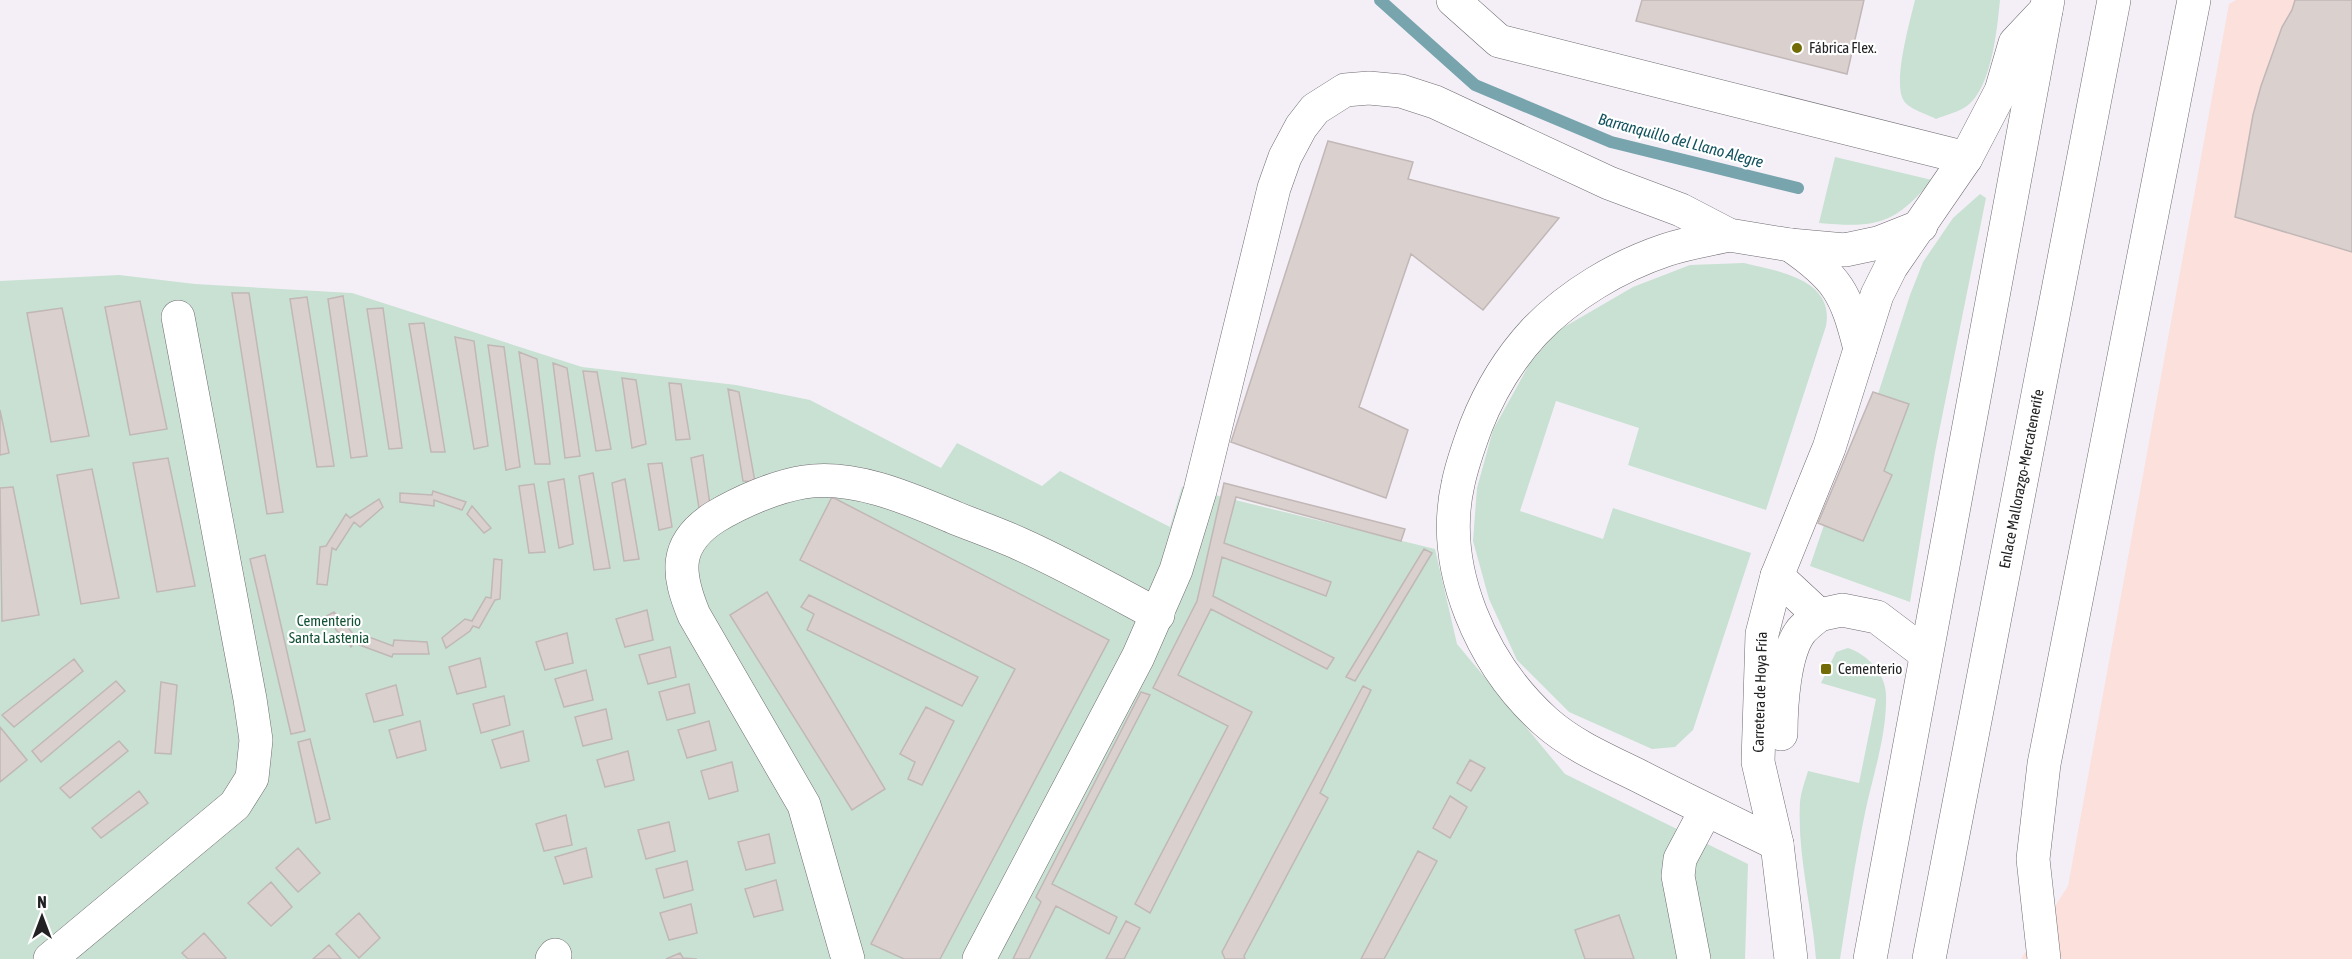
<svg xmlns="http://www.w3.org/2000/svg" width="2352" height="959" font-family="'Asap Condensed',sans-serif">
  <rect width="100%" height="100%" fill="#f4eff6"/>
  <path fill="#fbe0dc" d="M2236 0H2352V959H2021L2068 886 2229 4Z"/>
  <path fill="#c8e1d2" d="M1915 0H2000C1997 29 1992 87 1967 106 1959 112 1945 115 1936 119 1927 114 1909 109 1904 101 1892 84 1910 21 1915 0Z
    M1835 157 1932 180C1894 225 1876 228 1819 223Z
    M1980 194 1986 198 1935 452 1910 602 1810 566 1824 525 1863 541 1892 475 1884 471 1878 394 1910 295 1923 262 1953 218Z
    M1744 263C1777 271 1835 279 1826 326L1766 510 1628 465 1639 428 1556 401 1520 511 1603 539 1613 508 1751 553 1693 730 1675 747 1652 749 1569 712 1517 660 1489 599 1473 541 1477 488 1493 430 1530 363 1559 330 1633 287 1690 265Z
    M119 275 195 284 352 293 582 367 736 385 810 400 941 468 957 443 1042 486 1060 471 1170 527 1182 487 1435 549 1457 644 1565 774 1748 864 1745 959H0V281Z
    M1848 648C1867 654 1886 674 1886 695 1887 736 1873 774 1865 813 1855 861 1848 910 1840 959H1816C1812 907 1797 855 1800 802 1801 792 1805 781 1808 771L1859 783 1876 699 1821 683 1836 652Z"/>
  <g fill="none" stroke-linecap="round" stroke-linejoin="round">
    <path stroke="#77a4ad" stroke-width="12" d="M1380 0 1475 85 1611 142 1798 188"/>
  </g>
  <path fill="#dad1cf" stroke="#c0b7b6" stroke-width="1.5" d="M1642 0H1864L1847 74 1636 21Z
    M2295 0H2352V252L2235 217 2253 115 2261 86 2282 27 2292 10Z
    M1328 141 1413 162 1408 179 1559 218 1483 310 1411 254 1359 407 1408 430 1386 498 1231 442Z
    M232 293H249L283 512 267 514Z
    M343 296 367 456 351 458 328 299Z
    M307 297 334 466 317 467 290 299Z
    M140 301 167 429 130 435 105 307Z
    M62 308 89 436 51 442 27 313Z
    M383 308 402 448 389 449 367 309Z
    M424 323 445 452H431L409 324Z
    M455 337 474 341 488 446 474 449Z
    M488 345 504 347 520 467 506 470Z
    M519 352 537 359 550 464H535Z
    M553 363 567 368 580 456 565 458Z
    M583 371 597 372 611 449 596 451Z
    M622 378 636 380 646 444 632 448Z
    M669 383 681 384 690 439 676 440Z
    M728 389 739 392 755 482 743 481Z
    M1873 392 1909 404 1884 471 1892 475 1863 541 1818 523Z
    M0 410 9 453 0 455Z
    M703 455 710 505 699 508 691 458Z
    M168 458 195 586 157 592 133 463Z
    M662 463 672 527 659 530 648 464Z
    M92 469 119 598 81 604 57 475Z
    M593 473 610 568 594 570 579 476Z
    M564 479 573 544 559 548 548 482Z
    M625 479 639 559 624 561 612 483Z
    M1224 483 1405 529 1401 541 1236 497 1224 543 1331 582 1326 596 1222 557 1213 596 1334 658 1327 669 1211 609 1178 675 1252 712 1150 913 1135 904 1228 726 1153 688 1197 601Z
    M534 484 545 552 529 553 519 486Z
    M13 487 39 615 2 621 0 488Z
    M433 491 466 502 462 510 434 500V506L400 502V493L432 495Z
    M832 497 1109 640 940 959H904L871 944 1015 669 800 560Z
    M379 499 383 507 360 527 354 522 336 550 332 548 327 585 317 584 320 547 326 546 346 514 350 518Z
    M472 506 491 528 484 533 467 514Z
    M1424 549 1432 553 1355 681 1346 677Z
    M265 555 305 731 291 734 250 559Z
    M494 559 502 560 500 599 495 600 479 628 473 626 470 631 446 648 442 638 465 619 472 621 486 597 491 598Z
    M767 592 885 789 852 810 730 615Z
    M809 595 978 677 962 706 807 630 814 614 801 607Z
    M647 610 653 640 625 647 616 619Z
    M334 612 357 638 361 634 393 646 394 640 427 642 429 654H393L392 657 354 643 351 647 325 617Z
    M567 633 573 663 545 670 536 642Z
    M670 647 676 677 648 684 639 655Z
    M480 658 486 687 457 694 449 667Z
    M74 659 83 671 14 727 2 715Z
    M586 670 593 700 564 707 555 679Z
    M116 681 125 691 41 762 32 751Z
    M161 682 177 685 171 754 155 753Z
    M689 684 695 713 667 720 659 692Z
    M396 685 403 715 374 722 366 694Z
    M1363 686 1371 690 1320 793 1328 798 1244 956 1245 959H1225L1222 952Z
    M1141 692 1150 695 1052 884 1117 917 1109 934 1056 906 1029 959H1013L1041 902 1036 897Z
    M504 696 510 725 481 733 473 704Z
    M926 707 954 721 922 785 908 779 915 762 900 754Z
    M606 709 612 739 583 746 575 717Z
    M420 721 426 750 397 758 389 730Z
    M709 721 716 750 687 758 678 730Z
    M0 727 27 760 0 782Z
    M523 731 529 761 501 768 492 740Z
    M310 739 330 819 316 823 298 742Z
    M119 741 128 751 70 798 60 788Z
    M628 751 634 780 605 787 597 760Z
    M1470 760 1485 768 1471 791 1457 783Z
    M732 762 738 791 709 799 701 771Z
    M139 791 148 803 101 838 92 828Z
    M1450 796 1467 807 1450 838 1433 828Z
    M566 815 572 845 544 851 536 824Z
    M669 822 675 851 646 859 638 830Z
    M769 834 775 863 746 870 738 842Z
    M298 848 320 873 298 892 276 868Z
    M586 848 592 877 564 884 555 857Z
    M1418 851 1437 861 1384 959H1361Z
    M687 861 693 890 664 898 656 869Z
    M776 880 783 910 754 917 745 889Z
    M271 882 292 907 271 926 248 903Z
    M691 904 697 933 669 940 660 913Z
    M359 913 380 938 359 958 336 934Z
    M1619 915 1634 959H1585L1575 930Z
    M1126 921 1140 928 1124 959H1106Z
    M204 933 226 958 224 959H188L182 953Z
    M329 945 341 959H313Z
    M680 953 683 958 697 959H666Z"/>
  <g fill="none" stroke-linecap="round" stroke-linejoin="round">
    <defs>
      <g id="minor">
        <path d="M1453 0 1499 41 1966 158"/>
        <path d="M1729 235C1708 240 1686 243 1666 250 1618 266 1569 295 1534 332 1509 359 1489 393 1476 426 1469 445 1462 464 1458 484 1439 569 1482 664 1545 721 1573 746 1607 760 1641 777 1686 800 1732 822 1777 844"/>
        <path d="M1790 245C1838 278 1846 293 1860 349"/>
        <path d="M1777 576 1819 615C1813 620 1806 625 1801 631 1784 653 1781 706 1781 734"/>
        <path d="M50 959 235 805 252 778 256 740 250 699 178 317"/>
        <path d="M552 959 555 955"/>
        <path d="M848 959 804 805 694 615C677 574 673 544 715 517 740 502 774 487 804 482 853 474 908 498 953 517 975 526 998 534 1020 544 1067 565 1113 591 1158 615"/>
        <path d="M979 959 1138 657 1176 570 1200 491 1274 188 1285 157 1301 127 1315 109 1345 90 1369 88 1401 91 1435 102 1609 183 1681 210 1729 235 1790 245 1845 250 1878 243 1921 226"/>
        <path d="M1694 959 1678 876 1680 859 1706 810"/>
        <path id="s1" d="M1791 959 1777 844 1758 762 1762 634 1777 576 1829 448 1877 295 1891 267 1966 158 2001 91 2015 43 2046 10"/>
        <path d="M2044 959 2033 859 2044 764 2194 0"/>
      </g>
      <g id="major">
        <path d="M1819 615 1842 610 1877 617 1926 654"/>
        <path d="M1870 959 2048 0"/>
        <path id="s2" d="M1929 959 2114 0"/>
      </g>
    </defs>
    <use href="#minor" stroke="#6f6b71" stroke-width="34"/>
    <use href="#major" stroke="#6f6b71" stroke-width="34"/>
    <use href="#minor" stroke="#fff" stroke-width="33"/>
    <use href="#major" stroke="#fff" stroke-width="33"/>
  </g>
  <g fill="#736b05" stroke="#fff" stroke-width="2">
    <circle cx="1797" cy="48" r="6"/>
    <rect x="1820" y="663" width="12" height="12" rx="3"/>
  </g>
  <g text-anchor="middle" stroke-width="4.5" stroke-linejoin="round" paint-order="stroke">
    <g font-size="15" fill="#222123" stroke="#fff" text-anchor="start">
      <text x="1809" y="53">Fábrica Flex.</text>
      <text x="1838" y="674">Cementerio</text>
    </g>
    <g font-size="15" fill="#222123" stroke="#fff">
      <text dy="5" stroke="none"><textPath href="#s2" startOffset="489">Enlace Mallorazgo-Mercatenerife</textPath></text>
      <text dy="5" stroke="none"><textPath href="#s1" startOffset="270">Carretera de Hoya Fría</textPath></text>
    </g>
    <g font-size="15" fill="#125235" stroke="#fff">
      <text x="329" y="626">Cementerio<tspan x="329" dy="17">Santa Lastenia</tspan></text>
    </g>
    <g font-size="16" font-style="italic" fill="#12525e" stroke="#fff">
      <text transform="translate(1681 140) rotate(15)" y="6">Barranquillo del Llano Alegre</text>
    </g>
  </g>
  <g transform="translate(42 917)" stroke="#ffffff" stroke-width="4.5" paint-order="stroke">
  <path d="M0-4.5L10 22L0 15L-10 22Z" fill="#222123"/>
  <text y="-9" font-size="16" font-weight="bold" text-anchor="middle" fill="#222123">N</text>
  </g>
</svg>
